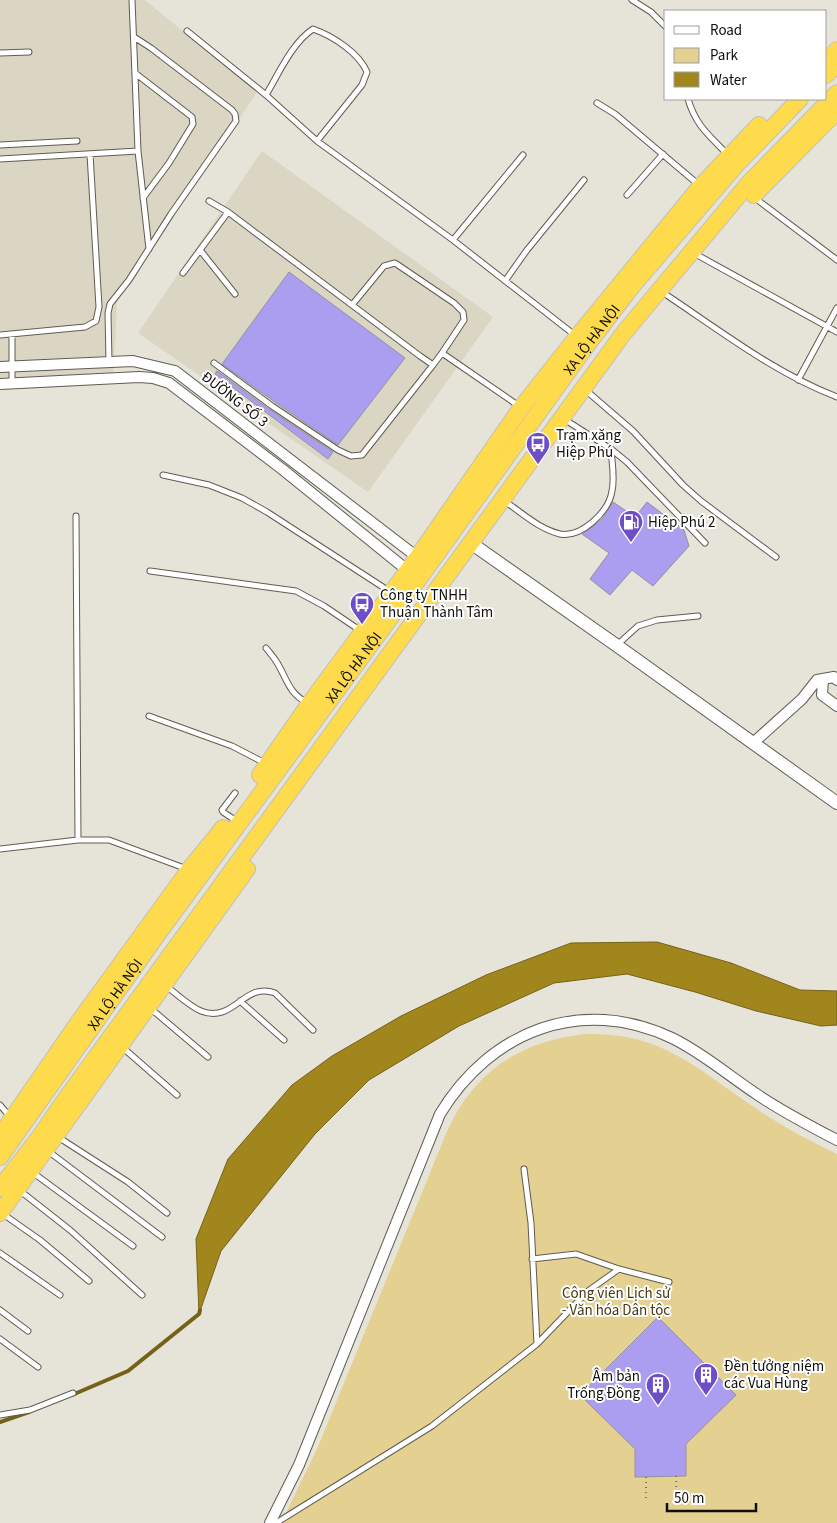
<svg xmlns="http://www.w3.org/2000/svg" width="837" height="1523" font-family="'Source Sans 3',sans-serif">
  <rect width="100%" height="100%" fill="#e6e3d8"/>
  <path fill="#dbd6c4" d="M0 0H145L257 92 117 302 113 384 0 390Z
    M262 151 493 317 368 492 138 333Z"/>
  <path fill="#e4d090" d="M586 1034C663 1033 694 1067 754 1107 780 1125 808 1140 837 1154V1523H281L317 1449 448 1129C476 1070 521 1041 586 1034Z"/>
  <path fill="#a1861e" stroke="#756218" d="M657 942 731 963 800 990 837 991V1025L821 1026 756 1011 695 992 627 974 554 983 459 1026 369 1080 315 1134 221 1251 199 1314 196 1239 228 1159 292 1085 332 1056 401 1016 486 975 571 943Z"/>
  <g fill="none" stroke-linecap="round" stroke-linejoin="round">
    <path stroke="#756218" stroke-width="4" d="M72 1395 128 1371 199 1314 200 1310
      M0 1422 29 1412"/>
  </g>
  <path fill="#ab9df0" stroke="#94929d" d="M289 272 405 358 338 445 275 402 222 364Z
    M217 371 270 410 333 452 328 459 215 374Z
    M613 502 635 517 647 502 684 530 689 546 653 586 632 570 610 595 590 579 609 553 582 534 595 525 603 518Z
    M658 1317 736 1395 686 1444V1476L635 1477V1449L580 1395Z"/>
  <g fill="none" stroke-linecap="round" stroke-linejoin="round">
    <defs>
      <path id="service" d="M632 0 651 12 666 27
        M187 31 266 95 317 141 453 240 576 336
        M0 53 29 52
        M135 73 192 117 193 124 169 163 143 198
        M266 95C279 73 292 43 313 29 333 36 359 53 367 72L362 85 317 141
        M688 99C696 126 709 135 728 155
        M597 103 615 114 699 185
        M0 145 77 141
        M138 151 149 249
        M0 159 138 151 132 0
        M627 195 663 154
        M755 198 837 260
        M209 201 228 212 420 356 433 365 442 353 519 406
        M453 240 523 155
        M200 250 235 294
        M699 256 837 332
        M183 273 228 212
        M505 281 527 250 584 180
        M668 296C722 332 775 373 837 397
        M352 305 384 266 395 263 454 303 463 312 464 320 442 353
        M12 334V383
        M0 335 85 327 96 321 99 307 90 154
        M109 362 108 313 110 304 129 280 171 214 236 121 235 114 232 110 151 48 134 37
        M214 363 272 406 338 450 351 456 362 455 433 365
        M798 380 837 308
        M589 393 633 431 683 485 701 501 776 557
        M611 449 627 462 705 543
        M163 475 209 485 242 498 267 512 389 591
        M510 505C526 516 540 529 560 534 581 538 609 512 612 491 615 478 612 463 611 449L564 419
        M76 516 78 840
        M150 571 296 591 324 606 361 631
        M617 645 638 626 657 620 698 616
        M266 648C269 652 273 656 276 661 286 676 289 695 307 702
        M149 716 232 746 265 763
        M235 793 222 810 223 812 238 822
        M0 849 78 840H109L187 869
        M166 986C177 994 189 1006 201 1011 234 1024 244 981 275 993L313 1030
        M240 1001 284 1040
        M150 1008 208 1057
        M122 1047 177 1095
        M0 1105 11 1118
        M58 1137 128 1182 167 1213
        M48 1151 162 1237
        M524 1169 531 1223 537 1344
        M32 1172 133 1246
        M19 1190 70 1230 142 1295
        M3 1214 40 1240 89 1281
        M0 1253 60 1295
        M532 1259 576 1254 619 1269
        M0 1310 28 1331
        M0 1339 38 1367
        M0 1415 30 1410 73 1393
        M276 1523 432 1426 537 1344 588 1291 619 1269 669 1282"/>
      <path id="minor" d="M0 367 133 361 175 371 421 560
        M0 384 139 377 153 378 169 383 282 469 412 574
        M823 680 822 695 837 706
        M753 743 802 699 817 680 834 677 837 680
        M270 1523 299 1465 440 1114C490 1031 581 995 672 1038 703 1053 729 1076 758 1095 783 1112 810 1126 837 1140"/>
      <path id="tertiary" d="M478 548 616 645 837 803"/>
      <g id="trunk">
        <path d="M826 61 837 50"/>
        <path d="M826 75 837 64"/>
        <path d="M754 195 837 111"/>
        <path d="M260 775 310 703 417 558 521 408 577 337 700 187 759 125"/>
        <path d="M0 1136 78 1023 189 870 223 828"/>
        <path id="s1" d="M0 1157 157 935 418 580 587 345 633 285 737 164 800 99"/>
        <path d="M0 1188 38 1139 67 1097 623 334 749 183 837 93"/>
        <path d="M0 1213 247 869"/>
      </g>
    </defs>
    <use href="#service" stroke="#5f5c53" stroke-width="7"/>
    <use href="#minor" stroke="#5f5c53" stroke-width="12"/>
    <use href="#tertiary" stroke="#5f5c53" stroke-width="14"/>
    <use href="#trunk" stroke="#c1c0bf" stroke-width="18"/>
    <path stroke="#77756e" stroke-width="2" stroke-dasharray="1 4" stroke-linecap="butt" d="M676 1476 677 1500
      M646 1477V1502"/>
    <use href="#service" stroke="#fff" stroke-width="5"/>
    <use href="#minor" stroke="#fff" stroke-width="10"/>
    <use href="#tertiary" stroke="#fff" stroke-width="12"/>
    <use href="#trunk" stroke="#fedb4c" stroke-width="16"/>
  </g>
  <defs>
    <symbol id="bus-pin" viewBox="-11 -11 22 30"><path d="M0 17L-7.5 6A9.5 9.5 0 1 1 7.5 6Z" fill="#6e4ec7" stroke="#fff"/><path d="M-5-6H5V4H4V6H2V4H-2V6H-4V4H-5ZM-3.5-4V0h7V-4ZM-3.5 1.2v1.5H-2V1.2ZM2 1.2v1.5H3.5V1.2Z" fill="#fff"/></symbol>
    <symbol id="fuel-pin" viewBox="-11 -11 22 30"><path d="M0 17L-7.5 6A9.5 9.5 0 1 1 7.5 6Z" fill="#6e4ec7" stroke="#fff"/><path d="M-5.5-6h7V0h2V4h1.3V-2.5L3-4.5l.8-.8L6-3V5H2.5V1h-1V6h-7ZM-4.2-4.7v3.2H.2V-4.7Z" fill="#fff"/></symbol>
    <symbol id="building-pin" viewBox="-11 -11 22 30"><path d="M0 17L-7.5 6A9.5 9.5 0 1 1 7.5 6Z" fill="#6e4ec7" stroke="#fff"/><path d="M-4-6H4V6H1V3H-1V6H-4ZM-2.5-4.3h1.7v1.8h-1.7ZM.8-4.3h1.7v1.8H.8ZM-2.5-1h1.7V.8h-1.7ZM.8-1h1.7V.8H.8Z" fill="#fff"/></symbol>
  </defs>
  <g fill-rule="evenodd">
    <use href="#bus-pin" x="524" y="430" width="28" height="38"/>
    <use href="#fuel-pin" x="617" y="508" width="28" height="38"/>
    <use href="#bus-pin" x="348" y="590" width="28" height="38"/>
    <use href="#building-pin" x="692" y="1361" width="28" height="38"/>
    <use href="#building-pin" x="644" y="1371" width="28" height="38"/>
  </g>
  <g text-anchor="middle" stroke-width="4" stroke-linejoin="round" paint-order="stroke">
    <g font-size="15" fill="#0f0e0a" stroke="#fff">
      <text dy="5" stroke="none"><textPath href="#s1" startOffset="1009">XA LỘ HÀ NỘI</textPath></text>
      <text transform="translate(235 399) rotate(38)" y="5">ĐƯỜNG SỐ 3</text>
      <text dy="5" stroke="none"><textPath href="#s1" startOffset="604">XA LỘ HÀ NỘI</textPath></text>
      <text dy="5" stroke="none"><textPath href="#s1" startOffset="199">XA LỘ HÀ NỘI</textPath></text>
    </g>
    <g font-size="15" fill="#0f0e0a" stroke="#fff" text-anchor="start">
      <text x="556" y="440">Trạm xăng<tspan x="556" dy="17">Hiệp Phú</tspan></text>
      <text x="648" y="527">Hiệp Phú 2</text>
      <text x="380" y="600">Công ty TNHH<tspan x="380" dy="17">Thuận Thành Tâm</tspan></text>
      <text x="724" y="1371">Đền tưởng niệm<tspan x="724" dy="17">các Vua Hùng</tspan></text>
      <text x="640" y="1381" text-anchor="end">Âm bản<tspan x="640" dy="17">Trống Đồng</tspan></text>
    </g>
    <g font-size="15" fill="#443910" stroke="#fff">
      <text x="616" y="1298">Công viên Lịch sử<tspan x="616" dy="17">- Văn hóa Dân tộc</tspan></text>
    </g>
  </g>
  <rect x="664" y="10" width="162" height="90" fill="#ffffff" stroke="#9f9f9d"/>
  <rect x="674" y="26" width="25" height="8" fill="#ffffff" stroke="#9f9f9d"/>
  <text x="710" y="35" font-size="15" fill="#0f0e0a">Road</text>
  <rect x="674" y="48" width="25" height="15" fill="#e4d090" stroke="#9f9f9d"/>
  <text x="710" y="60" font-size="15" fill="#0f0e0a">Park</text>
  <rect x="674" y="72" width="25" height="15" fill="#a1861e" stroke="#9f9f9d"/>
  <text x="710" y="85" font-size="15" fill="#0f0e0a">Water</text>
  <path d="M667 1503v8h89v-8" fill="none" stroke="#0f0e0a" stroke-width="2.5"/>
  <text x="674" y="1503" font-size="15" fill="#0f0e0a" stroke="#ffffff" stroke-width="4" paint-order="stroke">50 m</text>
</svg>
